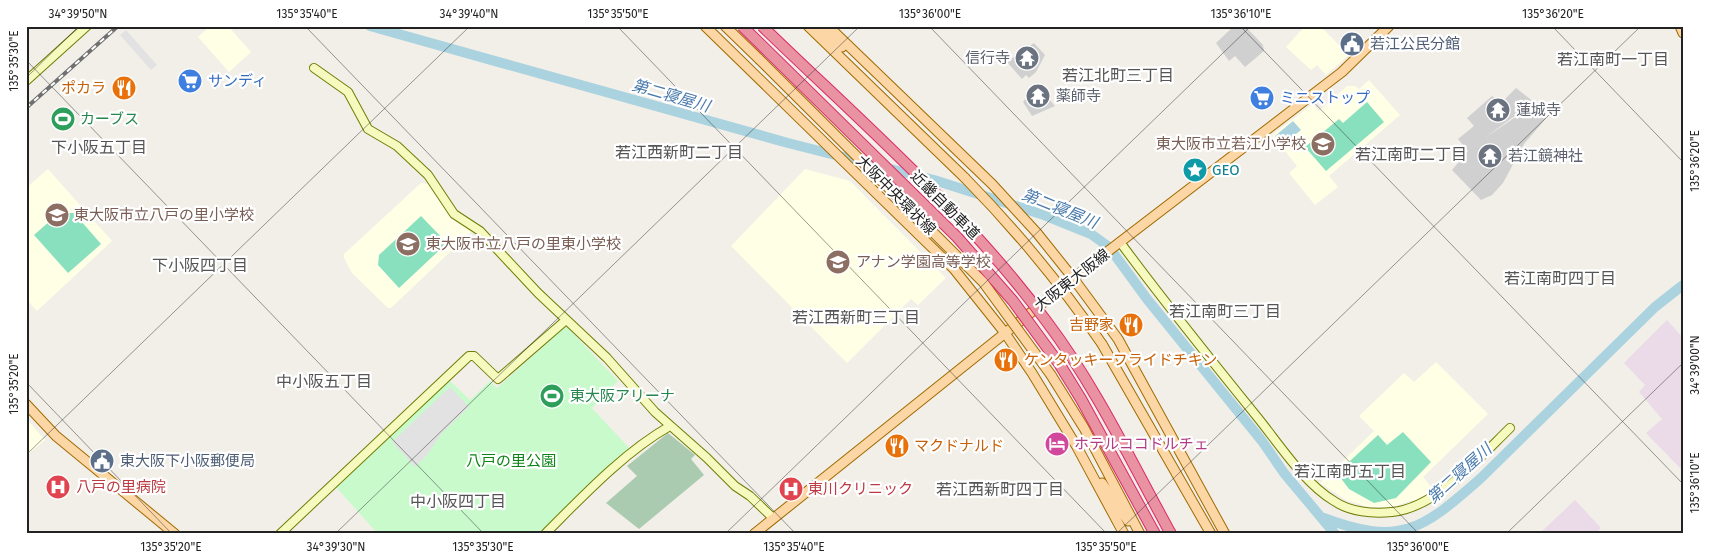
<svg xmlns="http://www.w3.org/2000/svg" width="1709" height="560" font-family="'Fira Sans','Noto Sans JP',sans-serif">
  <rect width="100%" height="100%" fill="#f2efe9"/>
  <path fill="#ebdbe8" d="M1667 320 1683 338V471L1646 433 1662 419 1639 392 1645 385 1624 363Z
    M1575 500 1601 528 1595 534H1539Z"/>
  <path fill="#ffffe5" d="M210 26H228L251 52 229 72 198 37Z
    M1305 26H1320L1349 55 1326 75 1317 65 1311 70 1286 47Z
    M1369 80 1400 115 1329 176 1338 187 1315 205 1289 173 1297 166 1272 135 1313 104 1319 111 1347 86H1355L1359 89Z
    M48 169 112 241 37 311 26 299V188Z
    M805 169 850 181 946 278 918 305 911 299 847 363 731 246Z
    M421 183 428 184 448 213 472 231 391 308H388L352 273 344 258V254Z
    M1436 362 1488 414 1423 477 1435 491 1414 502 1413 500 1393 507H1368L1346 500 1320 483 1374 431 1359 416 1404 373 1414 382Z
    M26 418 45 440 26 456Z"/>
  <path fill="#d0d0d0" d="M1234 26H1245L1263 45 1264 51 1245 67 1235 56 1229 61 1216 43Z
    M1034 43 1045 55 1036 72 1029 78 1026 75 1022 79 1007 62Z
    M1037 85 1055 106 1032 116 1023 102Z
    M1516 88 1534 102 1483 139 1535 104 1548 116 1524 144 1503 183 1492 195 1481 200 1452 170 1468 151 1458 139 1474 126 1467 118 1492 96 1501 103Z"/>
  <path fill="#aacbaf" d="M668 433 695 455 691 459 704 475 639 529 606 503 637 476 627 466Z"/>
  <path fill="#c8facc" d="M566 326 618 381 592 408 631 450 541 534H378L335 486 449 380 470 400 490 381 497 388Z"/>
  <path fill="#88e0be" d="M1367 102 1384 122 1326 171 1305 147 1339 119 1343 123Z
    M59 213H74L101 244 68 273 34 235Z
    M421 216 447 243 399 288 378 265 379 255Z
    M1403 432 1431 462 1396 498 1374 503 1349 489 1337 473 1378 435 1387 445Z"/>
  <path fill="#e2e2e2" d="M126 30 157 65 151 70 120 35Z
    M450 387 469 407 441 434 427 455 415 467 392 442Z"/>
  <path fill="#aad3df" d="M1293 121 1301 130 1282 145 1275 136Z"/>
  <g fill="none" stroke-linecap="round" stroke-linejoin="round">
    <path stroke="#aad3df" stroke-width="10" d="M370 26 788 143 934 180 1044 215 1091 234 1109 247 1147 299 1262 441 1284 473 1335 534
      M1321 517C1400 547 1421 531 1481 478L1655 307 1683 285"/>
    <defs>
      <path id="secondary" d="M314 68 348 92 368 129 397 146 428 175 454 214 480 231 538 293 607 358 655 412 707 458 735 486 750 496 773 518
        M26 81 87 26
        M1120 242C1164 302 1211 360 1258 418 1279 444 1304 483 1334 501 1350 512 1373 514 1392 512 1436 508 1480 457 1510 428
        M280 534 469 356H474L498 379 566 320
        M545 534C582 497 624 452 670 426"/>
      <path id="primary" d="M705 26 954 269 1005 333 1032 373 1077 447 1124 534
        M725 26 759 59
        M808 26 965 178
        M815 26 842 47
        M828 26 992 184 1037 233 1073 278 1118 339 1225 534
        M1680 26 1683 33
        M1102 344 1211 534
        M1051 375 1084 428 1140 534
        M26 404 56 436 175 534
        M1102 483 1128 521
        M754 534 1094 262 1342 72 1389 26"/>
    </defs>
    <use href="#secondary" stroke="#707d05" stroke-width="10"/>
    <use href="#primary" stroke="#a06b00" stroke-width="11"/>
    <use href="#secondary" stroke="#f7fabf" stroke-width="8"/>
    <use href="#primary" stroke="#fcd6a4" stroke-width="9"/>
    <defs>
      <path id="rail" d="M26 108 118 26"/>
    </defs>
    <use href="#rail" stroke="#707070" stroke-width="4"/>
    <use href="#rail" stroke="#fff" stroke-width="2" stroke-dasharray="5.5" stroke-linecap="butt"/>
    <defs>
      <path id="primary-bridge" d="M759 59 983 282 1051 375
        M965 178C1017 231 1060 283 1102 344"/>
      <path id="highway-bridge" d="M742 26 957 237 1013 301 1060 365 1081 399 1155 534
        M762 26C860 121 966 212 1047 322 1096 387 1132 463 1171 534"/>
    </defs>
    <use href="#primary-bridge" stroke="#a06b00" stroke-width="11" stroke-linecap="butt"/>
    <use href="#highway-bridge" stroke="#dc2a67" stroke-width="12" stroke-linecap="butt"/>
    <use href="#primary-bridge" stroke="#fcd6a4" stroke-width="9"/>
    <use href="#highway-bridge" stroke="#e892a2" stroke-width="10"/>
  </g>
  <path fill="none" stroke="#222" stroke-width="1" stroke-opacity="0.45" d="M305 26 796 534M617 26 1107 534M929 26 1419 534M1240 26 1683 484M1552 26 1683 162M26 60 484 534M26 78 79 26M26 382 172 534M26 455 470 26M335 534 860 26M725 534 1251 26M1116 534 1641 26M1506 534 1683 363"/>
  <defs>
    <symbol id="civic-disc" viewBox="-11 -11 22 22"><circle r="9.5" fill="#5c6f8a" stroke="#fff"/><path d="M-.6-6.5H3V-4.5H.6V-3L4-1V1h2V6H-6V1h2V-1L-.6-3ZM-1.2 2.5V6h2.4V2.5Z" fill="#fff"/></symbol>
    <symbol id="temple-disc" viewBox="-11 -11 22 22"><circle r="9.5" fill="#6b7280" stroke="#fff"/><path d="M0-6L5-2H3V0L6.5 2.5H4V6H1.5V3h-3V6H-4V2.5H-6.5L-3 0V-2H-5Z" fill="#fff"/></symbol>
    <symbol id="supermarket-disc" viewBox="-11 -11 22 22"><circle r="9.5" fill="#3f7fe0" stroke="#fff"/><path d="M-6-5.5h2.5l.6 2H6L4.5 2H-2.5L-4.4-4H-6ZM-1.5 3.2a1.3 1.3 0 1 0 .1 0ZM3 3.2a1.3 1.3 0 1 0 .1 0Z" fill="#fff"/></symbol>
    <symbol id="restaurant-disc" viewBox="-11 -11 22 22"><circle r="9.5" fill="#e8710a" stroke="#fff"/><path d="M-5-6h1v4h1v-4h1v4h1v-4h1v5L-1.5 .5V6h-2V.5L-5-1ZM5-6V6H3V1.5H1.5Q1.5-4 5-6Z" fill="#fff"/></symbol>
    <symbol id="stadium-disc" viewBox="-11 -11 22 22"><circle r="9.5" fill="#2e9e5b" stroke="#fff"/><path d="M0-5a6.5 5 0 1 0 0 10a6.5 5 0 1 0 0-10ZM-3.5-1.8h7v3.6h-7Z" fill="#fff"/></symbol>
    <symbol id="school-disc" viewBox="-11 -11 22 22"><circle r="9.5" fill="#8d6e63" stroke="#fff"/><path d="M0-5L7-2L0 1L-7-2ZM-4 1L0 2.5L4 1V4Q0 6-4 4Z" fill="#fff"/></symbol>
    <symbol id="sight-disc" viewBox="-11 -11 22 22"><circle r="9.5" fill="#0f9aa8" stroke="#fff"/><path d="M0-6L1.8-2.2L6-1.7L2.9 1.2L3.7 5.4L0 3.3L-3.7 5.4L-2.9 1.2L-6-1.7L-1.8-2.2Z" fill="#fff"/></symbol>
    <symbol id="hotel-disc" viewBox="-11 -11 22 22"><circle r="9.5" fill="#d1479c" stroke="#fff"/><path d="M-6-4.5h1.5V1H6V5H4.5V3h-9V5H-6ZM-4 0a1.8 1.8 0 1 1 3.6 0ZM.5 0V-2.5h3Q6-2.5 6 0Z" fill="#fff"/></symbol>
    <symbol id="hospital-disc" viewBox="-11 -11 22 22"><circle r="9.5" fill="#e0444e" stroke="#fff"/><path d="M-5-5h3v3.5h4V-5h3V5h-3V1.5h-4V5h-3Z" fill="#fff"/></symbol>
  </defs>
  <g fill-rule="evenodd">
    <use href="#civic-disc" x="1338" y="30" width="28" height="28"/>
    <use href="#temple-disc" x="1013" y="44" width="28" height="28"/>
    <use href="#supermarket-disc" x="176" y="67" width="28" height="28"/>
    <use href="#restaurant-disc" x="110" y="74" width="28" height="28"/>
    <use href="#temple-disc" x="1024" y="82" width="28" height="28"/>
    <use href="#supermarket-disc" x="1248" y="84" width="28" height="28"/>
    <use href="#temple-disc" x="1484" y="96" width="28" height="28"/>
    <use href="#stadium-disc" x="49" y="105" width="28" height="28"/>
    <use href="#school-disc" x="1309" y="130" width="28" height="28"/>
    <use href="#temple-disc" x="1476" y="142" width="28" height="28"/>
    <use href="#sight-disc" x="1181" y="156" width="28" height="28"/>
    <use href="#school-disc" x="43" y="201" width="28" height="28"/>
    <use href="#school-disc" x="394" y="230" width="28" height="28"/>
    <use href="#school-disc" x="824" y="248" width="28" height="28"/>
    <use href="#restaurant-disc" x="1117" y="311" width="28" height="28"/>
    <use href="#restaurant-disc" x="992" y="346" width="28" height="28"/>
    <use href="#stadium-disc" x="538" y="382" width="28" height="28"/>
    <use href="#hotel-disc" x="1043" y="430" width="28" height="28"/>
    <use href="#restaurant-disc" x="883" y="432" width="28" height="28"/>
    <use href="#civic-disc" x="88" y="447" width="28" height="28"/>
    <use href="#hospital-disc" x="44" y="473" width="28" height="28"/>
    <use href="#hospital-disc" x="777" y="475" width="28" height="28"/>
  </g>
  <g text-anchor="middle" stroke-width="4.5" stroke-linejoin="round" paint-order="stroke">
    <g font-size="15" fill="#4e5e75" stroke="#fff" text-anchor="start">
      <text x="1370" y="49">若江公民分館</text>
      <text x="120" y="466">東大阪下小阪郵便局</text>
    </g>
    <g font-size="15" fill="#5b616d" stroke="#fff" text-anchor="start">
      <text x="1010" y="63" text-anchor="end">信行寺</text>
      <text x="1056" y="101">薬師寺</text>
      <text x="1516" y="115">蓮城寺</text>
      <text x="1508" y="161">若江鏡神社</text>
    </g>
    <g font-size="15" fill="#366cbe" stroke="#fff" text-anchor="start">
      <text x="208" y="86">サンディ</text>
      <text x="1280" y="103">ミニストップ</text>
    </g>
    <g font-size="15" fill="#c56008" stroke="#fff" text-anchor="end">
      <text x="106" y="93">ポカラ</text>
      <text x="1114" y="330">吉野家</text>
      <text x="1024" y="365" text-anchor="start">ケンタッキーフライドチキン</text>
      <text x="914" y="451" text-anchor="start">マクドナルド</text>
    </g>
    <g font-size="15" fill="#27864d" stroke="#fff" text-anchor="start">
      <text x="80" y="124">カーブス</text>
      <text x="570" y="401">東大阪アリーナ</text>
    </g>
    <g font-size="15" fill="#785e54" stroke="#fff" text-anchor="start">
      <text x="1306" y="149" text-anchor="end">東大阪市立若江小学校</text>
      <text x="74" y="220">東大阪市立八戸の里小学校</text>
      <text x="426" y="249">東大阪市立八戸の里東小学校</text>
      <text x="856" y="267">アナン学園高等学校</text>
    </g>
    <g font-size="15" fill="#0d838f" stroke="#fff" text-anchor="start">
      <text x="1212" y="175">GEO</text>
    </g>
    <g font-size="15" fill="#222" stroke="#fff">
      <text transform="translate(896 195) rotate(45)" y="5">大阪中央環状線</text>
      <text transform="translate(945 205) rotate(45)" y="5">近畿自動車道</text>
      <text transform="translate(1072 280) rotate(-38)" y="5">大阪東大阪線</text>
    </g>
    <g font-size="15" fill="#b23c85" stroke="#fff" text-anchor="start">
      <text x="1074" y="449">ホテルココドルチェ</text>
    </g>
    <g font-size="15" fill="#0c8416" stroke="#fff">
      <text x="511" y="466">八戸の里公園</text>
    </g>
    <g font-size="15" fill="#be3a42" stroke="#fff" text-anchor="start">
      <text x="76" y="492">八戸の里病院</text>
      <text x="808" y="494">東川クリニック</text>
    </g>
    <g font-size="16" fill="#555" stroke="#fff">
      <text x="1613" y="65">若江南町一丁目</text>
      <text x="1118" y="81">若江北町三丁目</text>
      <text x="99" y="153">下小阪五丁目</text>
      <text x="679" y="158">若江西新町二丁目</text>
      <text x="1411" y="160">若江南町二丁目</text>
      <text x="200" y="271">下小阪四丁目</text>
      <text x="1560" y="284">若江南町四丁目</text>
      <text x="1225" y="317">若江南町三丁目</text>
      <text x="856" y="323">若江西新町三丁目</text>
      <text x="324" y="387">中小阪五丁目</text>
      <text x="1350" y="477">若江南町五丁目</text>
      <text x="1000" y="495">若江西新町四丁目</text>
      <text x="458" y="507">中小阪四丁目</text>
    </g>
    <g font-size="16" font-style="italic" fill="#4a7aab" stroke="#fff">
      <text transform="translate(671 95) rotate(16)" y="6">第二寝屋川</text>
      <text transform="translate(1060 208) rotate(22)" y="6">第二寝屋川</text>
      <text transform="translate(1459 473) rotate(-42)" y="6">第二寝屋川</text>
    </g>
  </g>
  <rect width="1709" height="560" fill="none" stroke="#ffffff" stroke-width="55"/>
  <rect x="28" y="28" width="1654" height="504" fill="none" stroke="#222" stroke-width="2"/>
  <g font-size="12" text-anchor="middle" fill="#222">
    <text x="78" y="18">34°39'50"N</text>
    <text x="307" y="18">135°35'40"E</text>
    <text x="469" y="18">34°39'40"N</text>
    <text x="618" y="18">135°35'50"E</text>
    <text x="930" y="18">135°36'00"E</text>
    <text x="1241" y="18">135°36'10"E</text>
    <text x="1553" y="18">135°36'20"E</text>
    <text transform="translate(14 61) rotate(-90)" y="4">135°35'30"E</text>
    <text transform="translate(1695 161) rotate(-90)" y="4">135°36'20"E</text>
    <text transform="translate(1695 365) rotate(-90)" y="4">34°39'00"N</text>
    <text transform="translate(14 384) rotate(-90)" y="4">135°35'20"E</text>
    <text transform="translate(1695 483) rotate(-90)" y="4">135°36'10"E</text>
    <text x="171" y="551">135°35'20"E</text>
    <text x="336" y="551">34°39'30"N</text>
    <text x="483" y="551">135°35'30"E</text>
    <text x="794" y="551">135°35'40"E</text>
    <text x="1106" y="551">135°35'50"E</text>
    <text x="1418" y="551">135°36'00"E</text>
  </g>
</svg>
